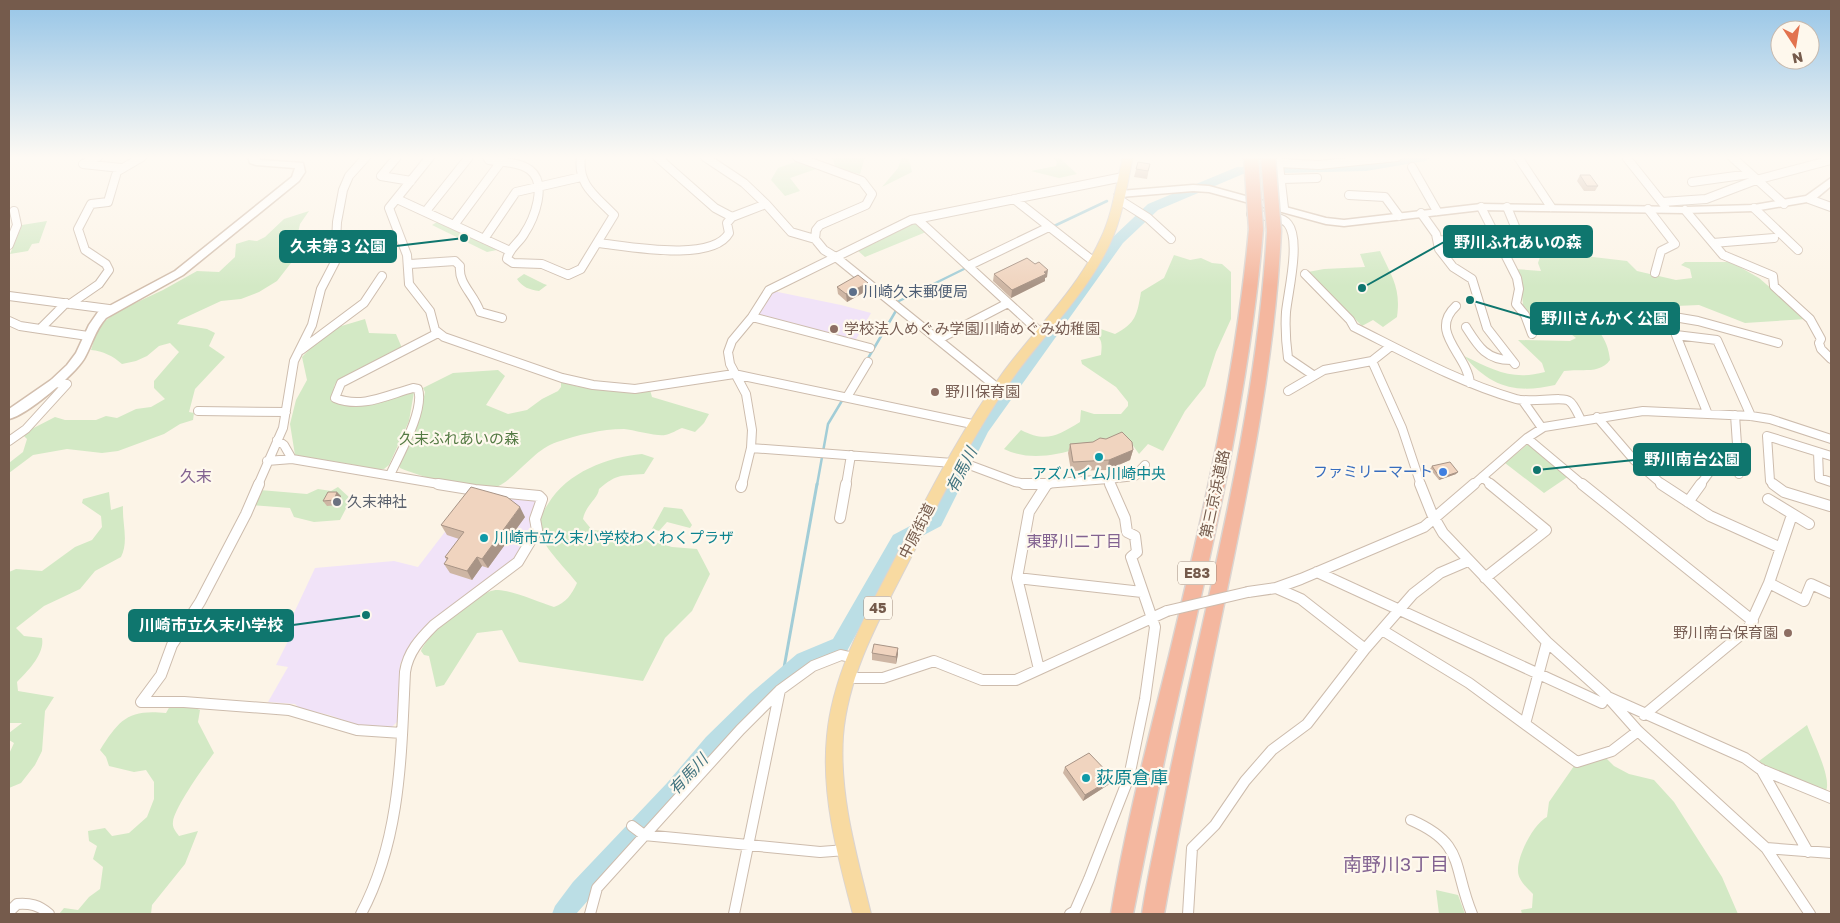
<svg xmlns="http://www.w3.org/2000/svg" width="1840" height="923" font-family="'Golos Text','Noto Sans JP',sans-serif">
  <rect width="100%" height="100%" fill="#fcf4e7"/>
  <path fill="#f1e3f8" d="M773 291 841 305 871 313 854 343 756 316Z
    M474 494 535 498 537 503 530 520 531 533 515 560 411 645 400 664 398 721 390 729 366 728 329 715 299 708 295 704 268 702 288 667 276 665 293 631 286 630 315 568 394 561 418 567Z"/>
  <path fill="#d3e9c5" d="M832 157H865L860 174 836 169Z
    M902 157 909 159 912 172 882 187 898 168Z
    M1053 157H1059L1077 174 1059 178 1031 171 1056 166 1057 162Z
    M798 161 819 168 790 178 800 191 785 196 771 180 778 168Z
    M309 211 300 224 291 263 277 281 259 292 241 299 221 301 180 320 177 324 207 329 215 333 209 346 225 357 195 389 189 412 194 413 193 420 180 424 164 434 118 451 102 453 67 449 33 455 9 473V463L23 452 27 439 22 434 55 417 65 420H96L106 416 117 418 136 409 151 407 165 399 154 388V381L179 352 170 343 159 346 147 356 136 361 122 364C113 356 103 351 91 350L98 327 116 312 163 290 197 271 219 272 235 257 236 244 249 240 257 241 265 237 284 219Z
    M47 221 39 243 32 244 28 251 10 254 22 225Z
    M437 222 497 250 487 252 432 225Z
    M917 223 926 232 865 257 857 250 905 224Z
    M1380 251C1392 277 1401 288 1397 317L1383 327 1373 320 1362 326 1308 272 1324 269 1365 267 1360 254Z
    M1542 251 1627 261 1637 271 1676 280 1692 278 1690 269 1681 265 1685 262H1731L1759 278 1807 319 1745 323 1699 305 1652 307 1635 305 1618 309H1607L1594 304 1579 311C1595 326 1608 337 1610 360 1599 375 1581 368 1564 371L1555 385C1515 394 1491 387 1464 356 1494 370 1512 381 1545 372L1542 363 1518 340 1570 341 1576 338 1566 330 1561 329 1557 323 1529 314 1523 305 1521 284 1515 269 1541 271 1538 263Z
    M1174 255 1190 260 1201 258 1212 263 1222 264 1231 272V319L1216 352 1205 386 1185 411 1163 451 1148 444 1139 454 1127 437 1120 434C1085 446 1040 467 1004 449L1021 430C1046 443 1057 436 1080 422L1081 410 1094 414H1121L1128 406V402L1116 387 1082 364 1081 360 1101 355C1102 344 1103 339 1093 332L1095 327 1115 334C1136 323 1137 315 1141 292L1164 278Z
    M524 274 544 284 547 285 539 291C530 290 522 287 517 279Z
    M365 319 369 333 396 334 402 348 335 384 331 399C352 416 388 399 410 391L414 392 409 421 389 465 384 469H378L295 455 290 424 296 400 307 380 302 357 328 330Z
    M498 370 505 376 486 405 508 414 527 410 542 399 558 391 561 387V382C591 391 619 393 650 390L652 397 709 414 704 423 695 432 682 428C677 430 671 434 665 435 659 437 634 430 624 429 601 429 578 435 557 442 533 449 512 484 493 488 473 492 419 476 400 468L399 466 419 420 425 392 423 388 453 373Z
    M1528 444H1531L1569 476 1544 493 1505 463Z
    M642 454 654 458 644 474C621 476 618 473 599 489 598 499 586 504 583 519L592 530 606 531V538L651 541 672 547 697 549 710 574 692 611 665 638 643 681 519 662 502 630 477 633 444 685 436 687 429 656 424 655 421 651C428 633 478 589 498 590 514 591 538 602 554 607 566 603 572 594 577 583 567 570 544 548 540 533 537 522 542 513 548 504 567 472 608 457 642 454Z
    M338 487 351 499 340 520 314 522 294 517 290 508 252 505 260 490 307 494 318 489 331 491Z
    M109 492 111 510 123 506C122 523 129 541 121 557L95 571 80 589 44 606 16 628 24 636 42 638C45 654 28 671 17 682L18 691 54 697 45 711 42 751 35 765 21 783 9 788V754L14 743 9 740V733L22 723H9V572L16 569 42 571 75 547 92 540 102 527 101 516 82 503 83 499Z
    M664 507 682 509 692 525 690 528 667 522 659 531 652 529Z
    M170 706 192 707 200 710 198 722 214 753C205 765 174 808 173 822 172 828 176 832 179 836L198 831 185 864 152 905 151 914H59L64 908 78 910 89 897 100 889 103 867 93 859 97 846 89 841 88 831 105 828 112 836 129 833 147 817 154 799V782L146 770 134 772 109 766 106 757 100 750C119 720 128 709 166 713Z
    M1807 725C1812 739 1832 778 1826 791L1769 769 1759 761Z
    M1606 758 1614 766 1629 774 1654 780 1674 802 1722 877 1738 914H1522L1521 910 1532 908 1533 894C1527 888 1518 880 1518 871 1517 856 1534 823 1547 817L1549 802 1574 766Z
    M1436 890 1458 895 1465 914H1439Z"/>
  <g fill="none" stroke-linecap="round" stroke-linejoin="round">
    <path stroke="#a2cdd7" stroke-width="2.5" d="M1052 227 1107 201
      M895 303 968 267
      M867 360 897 309
      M817 485 828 424 843 399"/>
    <path stroke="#a2cdd7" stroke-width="3" d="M782 679 817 484"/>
    <path fill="#bbdee5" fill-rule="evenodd" d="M1404 157H1431L1425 161 1366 171 1243 174 1158 210 1123 243 988 432 941 526 905 545 847 651 811 666 764 706 720 751 576 914H552L555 906 573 882 667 783 706 737 750 694 797 654 833 639 893 535 929 516 976 425 1113 237 1148 204 1237 167 1366 163Z"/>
    <defs>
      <path id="street-far1" d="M98 157 83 164 121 168
        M397 157 381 176 411 181
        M430 157 389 208 407 255 409 284 430 311 435 330 444 337 562 378 593 385 635 389 734 374 977 425
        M487 157 489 160C501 162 520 162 530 170 548 184 534 219 524 234 519 243 509 248 507 259L513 263 542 264 568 275 581 269 614 215C596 196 577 185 581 157
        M657 157 715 208 732 217
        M705 157 744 183 766 204
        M797 157 862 181 872 194 866 205 820 225 816 230 815 239
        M1278 157 1284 208
        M1518 157 1551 207
        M1626 157 1665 206
        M1732 157 1784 204
        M1279 163 1319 165 1397 157
        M1412 167 1437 211
        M118 171 142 157
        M1282 179 1317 178
        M1692 182 1750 174
        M1349 195 1385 197 1399 216
        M397 199 510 251
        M1014 199 1093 261
        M1118 199 1148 218 1171 239
        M1809 199 1831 207
        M1662 202 1706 199 1756 180 1831 160
        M1481 207 1517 278 1519 289 1516 304 1525 315 1532 334
        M1754 208 1798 250
        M1648 209 1675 244 1661 251 1655 273
        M1685 210 1723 255 1773 276 1774 286 1810 319 1821 339 1819 343 1821 349 1831 359
        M426 211 469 157
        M1421 213 1436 234 1439 249 1453 267 1472 279 1487 328 1515 364
        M1251 214C1261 216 1281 215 1288 224 1301 240 1288 292 1286 312 1285 327 1286 343 1288 358L1313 375
        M917 219 1041 333
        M454 225 500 163
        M484 239 516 192 581 177
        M1438 240 1466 241
        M1496 240 1521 241 1507 207
        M598 243C627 246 712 263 729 233L727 223 732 217 766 204 791 232 815 239 824 250 837 258 999 389
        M1713 243 1774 238
        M9 245 17 225 14 211
        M410 264 455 261 460 266C458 284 474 294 480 312L502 318
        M968 266 1049 227
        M1305 274 1350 320 1354 327C1406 353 1460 383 1516 399 1529 403 1563 396 1569 401 1574 404 1578 414 1581 420
        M9 296 109 309
        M66 303 40 329 88 336
        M70 304 99 284 109 270 106 264 85 250 78 229 91 204 108 202 116 175
        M1456 306C1428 332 1467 354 1470 383
        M1650 313 1698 321 1778 343
        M752 317 870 348
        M9 321 20 326 40 329
        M1466 327C1478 346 1486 360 1511 360
        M939 339 1008 303
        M301 350 364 303 382 276
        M1372 361 1402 428 1421 485
        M1288 391 1324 370 1372 361 1391 346
        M847 397 868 362
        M1523 401 1542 428
        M198 411 286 412
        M1707 412 1676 335 1717 340 1751 416
        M1735 415 1739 474
        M1597 417 1634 460 1663 485
        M1527 438 1583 485
        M277 440 284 445 292 459 445 485
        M9 441 26 429 67 384 54 383
        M751 448 953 463
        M1818 452 1819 478 1831 482
        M956 460 1015 482 1031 485
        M267 461 292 459
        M390 475C399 455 425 410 418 389L413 388C387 395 362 409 335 398L341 383 438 333
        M1482 477 1492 485
        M1108 479 1135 476 1145 465
        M258 485 283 428 294 361 312 325 321 289 335 262 337 222 343 190 349 176 366 157
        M742 485 751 448 752 430 746 394 730 364 728 352 732 341 752 317 769 290 911 220 1123 177
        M846 485 851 455
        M1032 485 1108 479 1111 485
        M1047 485 1048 483
        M1473 485 1527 438 1544 427 1643 411 1751 416 1770 419 1831 439
        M1700 485 1721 456 1737 458
        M1775 485 1770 481 1767 436 1831 456"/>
      <path id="street" d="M259 484 246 514 200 602 172 645 161 675 141 702H184L289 710 357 730 402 733
        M1024 484H1048
        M1420 484 1432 514 1443 533 1547 642 1606 695 1638 731 1766 848 1810 914
        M1582 484 1753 621
        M1661 484 1710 516 1781 548
        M1773 484 1784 492 1830 506
        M741 487 742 484
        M1768 499 1809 524
        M1688 502 1701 484
        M840 518 846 484
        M1317 572 1602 703
        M1017 578 1142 592
        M1485 578 1546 530 1490 484
        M1769 583 1804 601 1811 584 1831 593
        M1276 588 1301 599 1365 649
        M1248 592 1276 588 1301 579 1424 527 1474 484
        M1382 630 1469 683 1577 762 1612 751 1638 731
        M1039 669 1017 578 1029 512 1047 484
        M847 678H883L934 661 982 680H1016L1167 611
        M1608 697 1745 758 1760 769 1831 798
        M1644 715 1748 629 1769 583 1792 515
        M1525 724 1547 642
        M1761 769 1808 852
        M1411 820C1466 844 1452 866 1472 914
        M632 826 644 835 820 852 846 850
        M1766 848 1831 853
        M9 912 17 904C30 903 39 905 49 914
        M361 914C401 839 401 755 405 672 408 652 420 639 434 625L518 562 537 530 535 519 542 499 539 496 475 490 438 484
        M590 914 597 888 740 730 780 690 813 666 841 655 854 658
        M734 914 780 690
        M1070 914 1075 911 1089 879 1129 777 1145 699 1155 627 1131 557 1137 552 1135 536 1127 532 1125 518 1110 484
        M1188 914 1192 848 1215 825 1245 781 1272 750 1307 724 1365 649 1413 594 1440 573 1468 561"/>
      <path id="secondary" d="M248 157H258L260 160 303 163 305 172 299 181 183 275 106 318C95 330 92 345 84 359 74 375 27 415 9 419V409L51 380 67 365 76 353 89 325 98 312 175 271 292 177 295 168 256 165 250 163Z
        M1831 178V186L1813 201 1754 211 1685 213 1481 210 1344 226 1326 224 1209 192 1193 191 1120 197 1115 194 1120 191 1193 185 1209 186 1326 218 1344 220 1481 204 1685 207 1754 205 1806 196Z"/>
      <path id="primary" d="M1123 157H1133C1127 183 1124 210 1114 234 1092 290 1044 333 1010 382 971 438 940 500 909 561 881 616 848 673 843 736 839 797 857 856 871 914H853C838 857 821 796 827 736 833 670 869 610 898 553 930 492 961 430 1002 374 1035 329 1078 289 1101 238 1113 213 1116 184 1123 157Z"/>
      <path id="highway" d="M1256 225 1263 229C1250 385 1215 536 1180 689 1163 763 1148 839 1133 914H1111C1125 828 1148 741 1169 656 1203 515 1236 374 1249 229Z
        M1274 227 1281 231C1275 359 1249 484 1223 609 1202 710 1182 812 1164 914H1142C1149 868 1160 823 1169 777 1207 596 1257 416 1267 231Z"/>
    </defs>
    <use href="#street-far1" stroke="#cdbcad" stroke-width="10"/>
    <use href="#street" stroke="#cdbcad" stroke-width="12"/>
    <use href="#secondary" stroke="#d2bead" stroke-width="3"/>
    <use href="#primary" stroke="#dbd4d0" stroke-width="2"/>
    <use href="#highway" stroke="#dbd4d0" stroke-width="3"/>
    <use href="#street-far1" stroke="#fff" stroke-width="8"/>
    <use href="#street" stroke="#fff" stroke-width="10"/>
    <use href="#secondary" fill="#fff" fill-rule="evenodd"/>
    <use href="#primary" fill="#f8daa1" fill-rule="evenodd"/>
    <use href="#highway" fill="#f4b79f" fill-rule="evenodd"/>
    <defs>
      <path id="street-bridge" d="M1167 611 1248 592"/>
      <path id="highway-bridge" d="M1251 157 1256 229
        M1268 157 1274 231"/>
    </defs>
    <use href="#street-bridge" stroke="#cdbcad" stroke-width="12" stroke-linecap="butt"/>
    <use href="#highway-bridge" stroke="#dbd4d0" stroke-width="17" stroke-linecap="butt"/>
    <use href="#street-bridge" stroke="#fff" stroke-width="10"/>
    <use href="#highway-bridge" stroke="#f4b79f" stroke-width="14"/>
  </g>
  <path fill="#ceb6a4" d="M1138 162 1150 164 1147 179 1134 177Z
    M1580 175 1598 186 1595 191H1584L1577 181Z
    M994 274 1047 277 1045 278V281L1011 298 993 281Z
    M837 287 868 290 847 302 838 294Z
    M1106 439 1133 450 1130 460 1107 470 1071 471 1068 453 1070 444 1093 442Z
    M1432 466 1456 474 1439 480 1430 469Z
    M341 496 338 505 327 506 323 501Z
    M525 517 488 568 482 566 472 580 450 573 444 564 447 561 445 557 459 539 447 535 441 525Z
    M898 648V654L896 664 872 660V653Z
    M1065 767 1113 778 1111 783 1083 801 1063 773Z"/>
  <path fill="#a89486" d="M1048 270 1047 277 1045 278V281L1011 298 1012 290Z
    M868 283V290L847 302 846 294Z
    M1133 450 1130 460 1107 470 1109 460Z
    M1458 472 1456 474 1439 480 1440 478Z
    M337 492 341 496 338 505 334 500Z
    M520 507 525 517 488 568 482 559Z
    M477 557 482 566 472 580 467 571Z
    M898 648V654L896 664V657Z
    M1113 778 1111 783 1083 801 1085 795Z"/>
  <path fill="#f0d4bf" stroke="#a89486" d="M1138 162 1150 164 1148 171 1136 169Z
    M1580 175H1590L1598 186H1587Z
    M1027 258 1035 264 1039 262 1048 270 1044 272 1046 274 1012 290 994 274Z
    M858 275 868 283 846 294 837 287Z
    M1122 432 1132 442 1133 450 1109 460 1073 462 1070 444 1093 442 1100 438 1106 439Z
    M1450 462 1458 472 1440 478 1432 466Z
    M471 487 507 497 520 507 482 559 477 557 467 571 444 564 448 558 445 557 464 532 441 525Z
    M328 492H337L334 500 323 501Z
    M874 644 898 648 896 657 872 653Z
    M1089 753 1113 778 1085 795 1065 767Z"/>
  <linearGradient id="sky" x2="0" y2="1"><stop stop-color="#96c5e7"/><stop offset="0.55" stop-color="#fefaf4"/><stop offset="1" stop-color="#fefaf4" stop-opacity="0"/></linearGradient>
  <rect width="1840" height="286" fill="url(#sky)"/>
  <circle fill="#5c6f8a" stroke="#fef8ed" stroke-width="2" cx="853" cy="292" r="5"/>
  <g fill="#8d6e63" stroke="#fef8ed" stroke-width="2">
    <circle cx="834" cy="329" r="5"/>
    <circle cx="935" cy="392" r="5"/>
    <circle cx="1788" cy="633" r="5"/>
  </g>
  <g fill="#0f9aa8" stroke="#fef8ed" stroke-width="2">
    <circle cx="1099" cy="457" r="5"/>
    <circle cx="484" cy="538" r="5"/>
    <circle cx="1086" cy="778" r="5"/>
  </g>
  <circle fill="#3f7fe0" stroke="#fef8ed" stroke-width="2" cx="1443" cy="472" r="5"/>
  <circle fill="#6b7280" stroke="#fef8ed" stroke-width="2" cx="337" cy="502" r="5"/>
  <g text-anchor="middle" stroke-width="4.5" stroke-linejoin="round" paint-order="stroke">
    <g fill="#fef8ed" stroke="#9e8a7c" stroke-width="1">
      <rect x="1178" y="561.5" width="38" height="23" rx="4"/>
      <rect x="864" y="596.5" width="28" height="23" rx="4"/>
    </g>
    <g font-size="14" font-weight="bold" fill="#755b4c">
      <text x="1197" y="578">E83</text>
      <text x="878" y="613">45</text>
    </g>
    <g font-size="15" fill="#4e5e75" stroke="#fef8ed" text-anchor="start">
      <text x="863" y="297">川崎久末郵便局</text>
    </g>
    <g font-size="15" fill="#785e54" stroke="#fef8ed" text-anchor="start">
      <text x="844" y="334">学校法人めぐみ学園川崎めぐみ幼稚園</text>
      <text x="945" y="397">野川保育園</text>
      <text x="1778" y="638" text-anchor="end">野川南台保育園</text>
    </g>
    <g font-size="15" fill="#537a43" stroke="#fef8ed">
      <text x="459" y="444">久末ふれあいの森</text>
    </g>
    <g font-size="15" fill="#366cbe" stroke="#fef8ed" text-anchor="end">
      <text x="1433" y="477">ファミリーマート</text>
    </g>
    <g font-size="15" fill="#0d838f" stroke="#fef8ed">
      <text x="1099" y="479">アズハイム川崎中央</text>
      <text x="494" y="543" text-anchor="start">川崎市立久末小学校わくわくプラザ</text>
    </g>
    <g font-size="15" fill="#755b4c" stroke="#fef8ed">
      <text transform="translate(1215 494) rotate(-78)" y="5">第三京浜道路</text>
      <text transform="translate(917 531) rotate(-63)" y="5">中原街道</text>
    </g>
    <g font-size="15" fill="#5b616d" stroke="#fef8ed" text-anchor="start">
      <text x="347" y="507">久末神社</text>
    </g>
    <g font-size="16" font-style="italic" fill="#437580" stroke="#fef8ed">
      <text transform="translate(961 470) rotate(-63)" y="6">有馬川</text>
      <text transform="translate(688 774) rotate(-47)" y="6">有馬川</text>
    </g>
    <g font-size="16" fill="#836391" stroke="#fef8ed">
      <text x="196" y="482">久末</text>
      <text x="1074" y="547">東野川二丁目</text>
    </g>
    <g font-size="18" fill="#0d838f" stroke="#fef8ed" text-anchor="start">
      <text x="1096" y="784">荻原倉庫</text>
    </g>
    <g font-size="19" fill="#836391" stroke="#fef8ed">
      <text x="1396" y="871">南野川3丁目</text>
    </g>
  </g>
  <path fill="none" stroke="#0f766e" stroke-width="2" d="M1362 288L1444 242M464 238L396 246M1470 300L1531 318M1537 470L1634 460M366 615L293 625"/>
  <g fill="#0f766e" stroke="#fef8ed" stroke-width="2">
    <circle cx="1362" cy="288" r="5"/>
    <circle cx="464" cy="238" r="5"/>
    <circle cx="1470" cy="300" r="5"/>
    <circle cx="1537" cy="470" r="5"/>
    <circle cx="366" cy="615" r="5"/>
  </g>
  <g fill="#0f766e" stroke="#0f766e" stroke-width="2">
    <rect x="1444" y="226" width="148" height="31" rx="5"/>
    <rect x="280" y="231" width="116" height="31" rx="5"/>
    <rect x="1531" y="303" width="148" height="31" rx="5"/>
    <rect x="1634" y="444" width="116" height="31" rx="5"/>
    <rect x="129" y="610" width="164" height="31" rx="5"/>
  </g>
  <g font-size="16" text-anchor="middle" font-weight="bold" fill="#fff">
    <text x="1518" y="248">野川ふれあいの森</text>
    <text x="338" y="252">久末第３公園</text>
    <text x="1605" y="324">野川さんかく公園</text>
    <text x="1692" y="465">野川南台公園</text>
    <text x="211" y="631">川崎市立久末小学校</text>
  </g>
  <rect width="1840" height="923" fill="none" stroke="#755b4c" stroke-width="20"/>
  <g transform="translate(1795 45) rotate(168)"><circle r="24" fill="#fef8ed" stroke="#c7b9ad"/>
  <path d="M0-4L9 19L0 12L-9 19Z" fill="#e2734f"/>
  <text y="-8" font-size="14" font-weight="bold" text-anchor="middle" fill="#755b4c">N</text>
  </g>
</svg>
